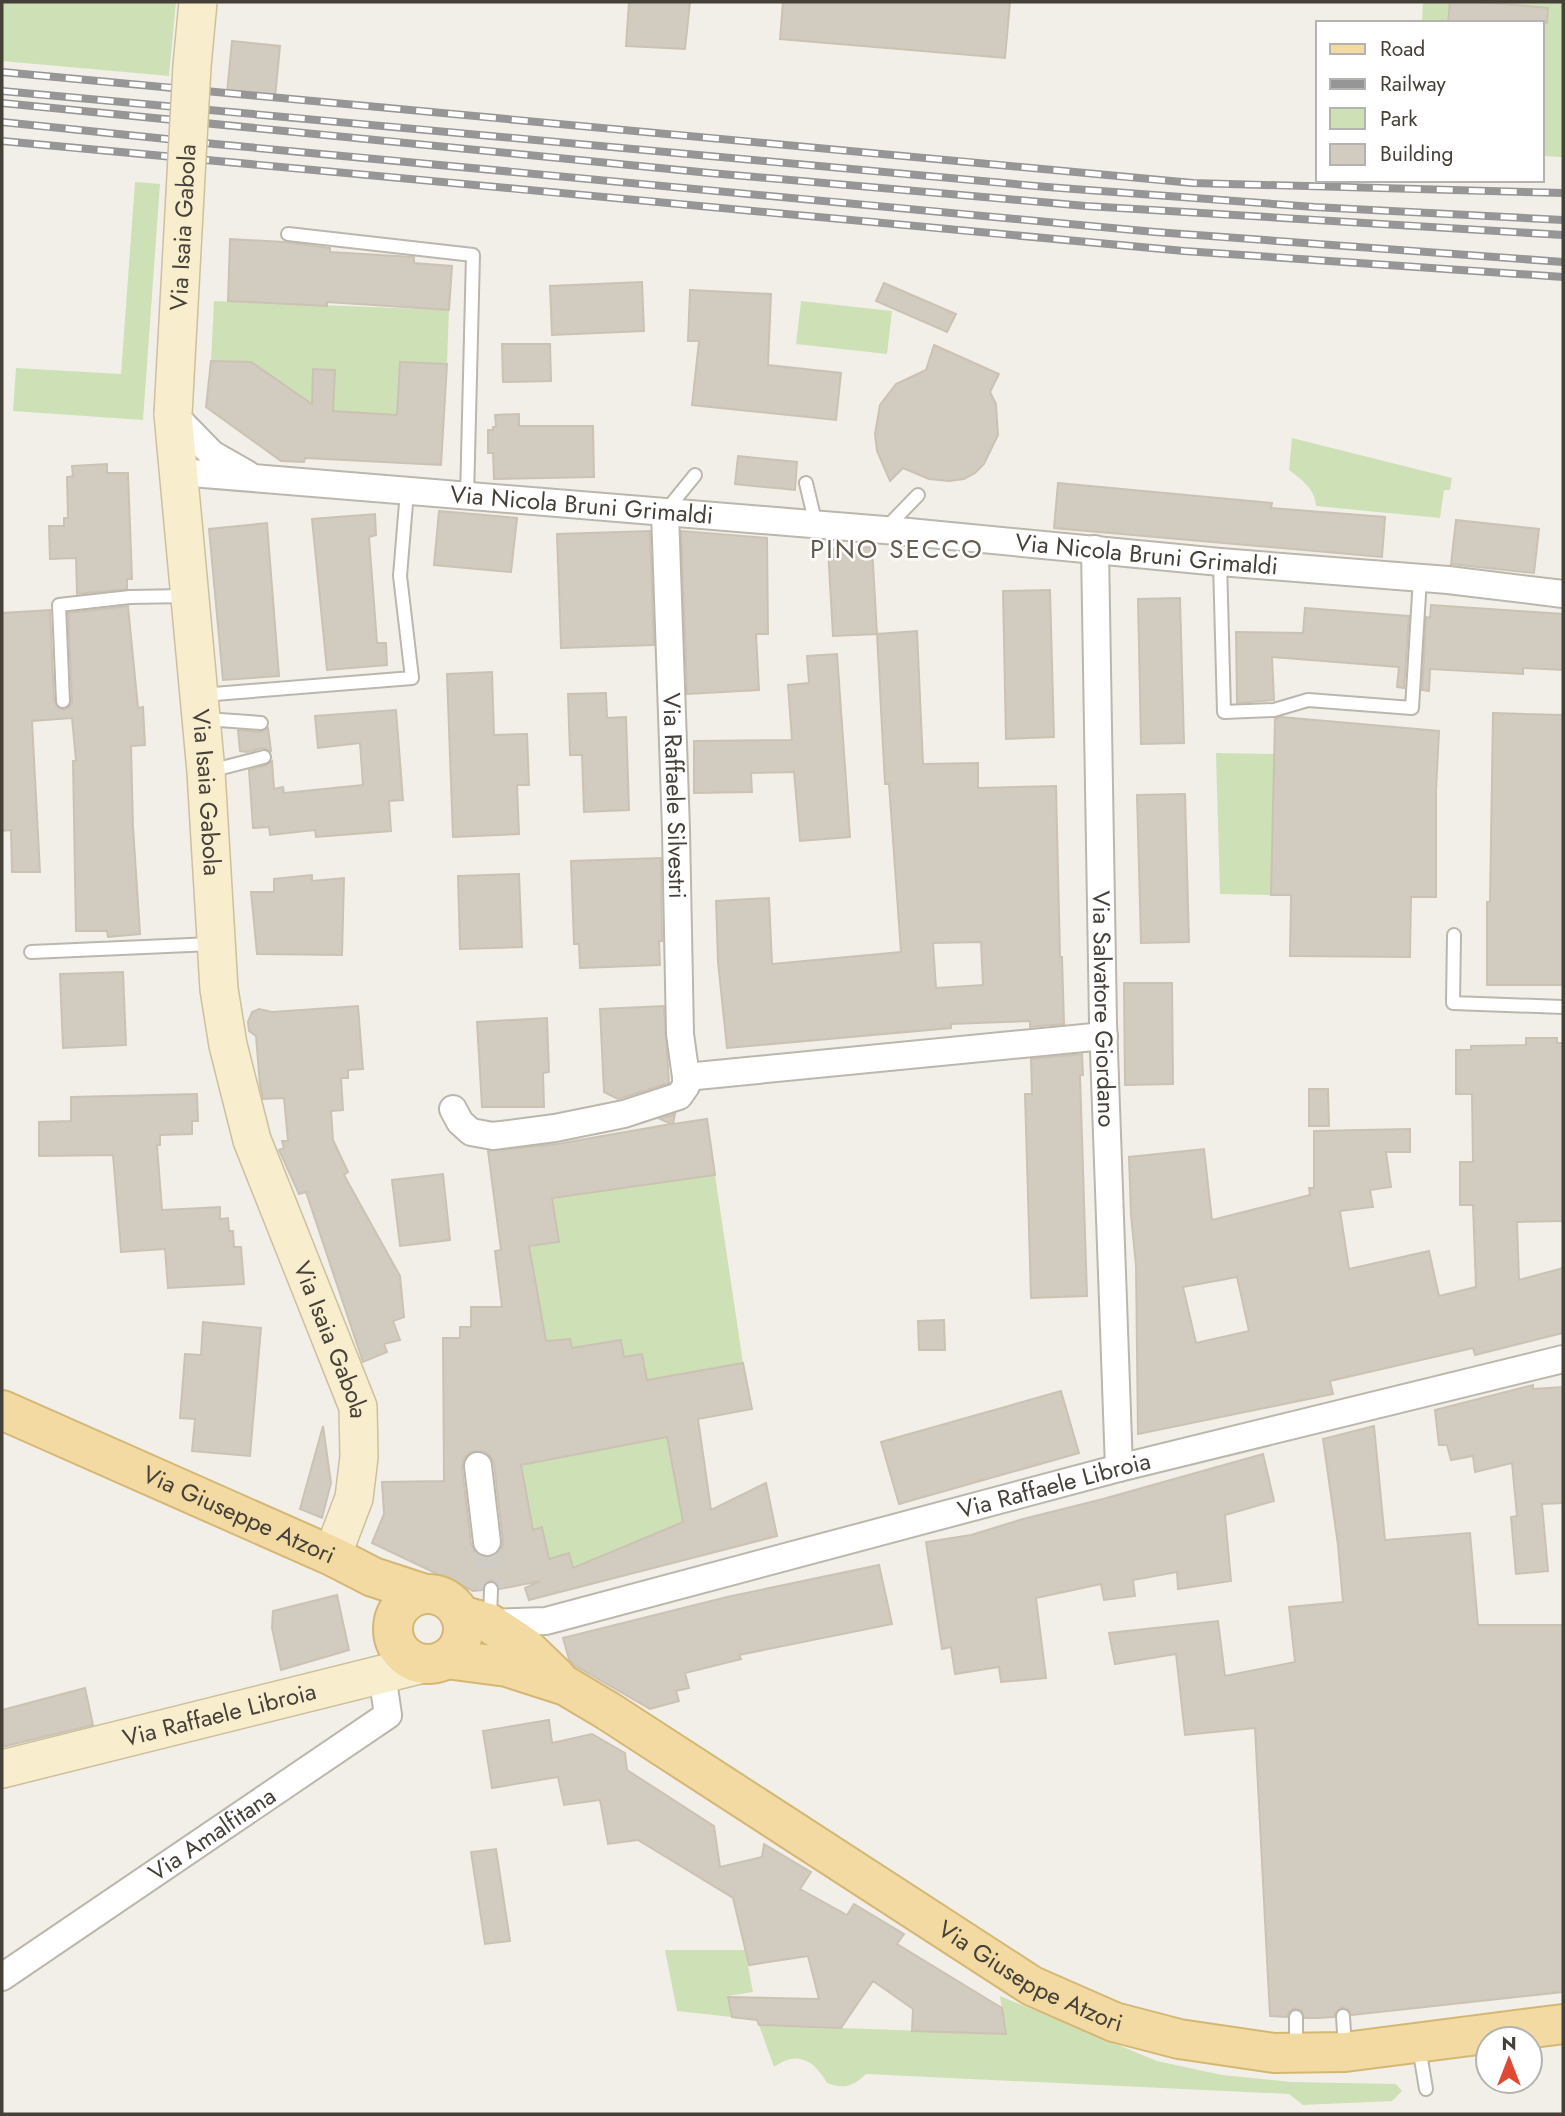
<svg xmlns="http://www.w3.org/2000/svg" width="1565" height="2116" font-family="Jost,sans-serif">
  <rect width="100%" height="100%" fill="#f2efe9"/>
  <path fill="#cee1b6" d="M2 2H176L169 76 2 61Z
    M1423 2H1563V157L1542 156V23H1422Z
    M135 182 160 184 143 420 13 411 16 368 121 374Z
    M214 301 449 310 447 364 400 362 397 415 333 411 334 370 313 369 312 401 309 403 251 362 211 361Z
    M801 301 892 311 887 354 796 344Z
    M1292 438 1452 478 1450 490H1444L1440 518 1316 506C1315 489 1302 480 1289 470Z
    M1216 753 1274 754 1271 895 1220 894Z
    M715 1175 743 1363 647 1383 642 1354 578 1381 570 1339 546 1341 529 1246 558 1242 552 1198Z
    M667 1437 683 1522 573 1568 568 1553 549 1559 542 1528 533 1530 521 1465Z
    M665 1950H745L753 1992 728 1996 732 2017 677 2011Z
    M1000 1996 1157 2061 1222 2075 1291 2082 1396 2084 1402 2091 1392 2101 1303 2105 1289 2094 866 2074C852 2087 845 2089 827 2083 814 2060 797 2050 774 2067L759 2025 1005 2034Z"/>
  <path fill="#d2cbbf" stroke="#ccc2b4" stroke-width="2" fill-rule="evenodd" d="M629 2H690L685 49 626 46Z
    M783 2H1010L1005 58 780 39Z
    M1450 2H1481L1548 8 1547 23H1448Z
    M232 41 280 46 275 98 227 93Z
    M230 239 284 242 330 248V252L414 257V263L452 266 449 310 327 302V306L228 301Z
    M642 282 644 331 552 335 550 286Z
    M884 283 956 314 947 332 876 301Z
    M690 290 771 294 768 365 841 373 836 420 692 405 699 341H688Z
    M502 344H550L551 381 503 382Z
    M934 345 999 374 990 392 996 404 998 435 984 464 975 473 964 479 949 481 929 479 903 468 890 481 877 451 875 434 880 405 896 384 926 370Z
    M211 361 251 362 312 404 313 369 335 370 333 411 397 415 400 362 447 364 441 465 305 458 304 462 281 461 206 407Z
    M519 414V426H593L594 477 494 479 493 453H488V430H493V427H496L495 415Z
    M738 456 797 462 795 490 735 484Z
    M107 464V473H128L132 579H127V589L77 594 76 558 50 559 49 526H64V518H68L67 477 73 476 72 466Z
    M1058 483 1272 503 1271 508 1385 517 1382 557 1054 528Z
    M439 511 517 518 511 572 434 565Z
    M375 514 376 535 369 537 377 643H386L387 665 327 670 312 519Z
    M1456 520 1539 529 1534 573 1451 564Z
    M267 523 279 676 223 680 209 529Z
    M650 531 654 645 561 648 557 534Z
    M681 531 767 538 768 634H756L759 690 687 694Z
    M872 547 877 634 833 636 828 549Z
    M1050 590 1054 737 1006 739 1003 591Z
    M1180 598 1184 743 1141 744 1138 599Z
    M1431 605 1563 614V670L1523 668V674L1430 669 1429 691 1422 690 1426 617 1430 618Z
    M128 606 138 708 143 707 145 745 131 746 133 827 140 934 108 937 107 931H76L73 761H76L72 718 32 721 40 872H12L11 830 2 831V613L50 610 54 701 58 708 64 710 70 706 72 701 68 613Z
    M1305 608 1409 616 1404 688 1397 687 1399 667 1272 657 1274 700 1237 703 1236 632 1303 633Z
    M917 631 923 764 978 763V788L1056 786 1060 957H1062L1064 1024 1030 1027V1021L951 1024V1028L727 1048 718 962 716 901 769 898 772 964 901 952 889 784H885L877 634ZM981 942 983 985 936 988 933 943Z
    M837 654 850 837 800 841 794 772 751 773 752 792 694 793V741L792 740 788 685 809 683 807 656Z
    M492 672 494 735 527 734 529 785H517L519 834 453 837 447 674Z
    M606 693 607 718 626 717 629 810 584 812 582 755H570L568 694Z
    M396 710 403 800 389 801 391 831 316 837 315 830 270 835 269 827 253 828 249 770 266 765 272 761 274 789 283 787 284 793 363 785 360 743 318 748 315 716Z
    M1493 713 1563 715V985H1487V902H1490Z
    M1281 717 1439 731 1436 791V897H1411L1410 957 1290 956 1291 895H1271L1275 719Z
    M268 728 271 751 262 748 247 752 240 751 238 730 261 732Z
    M1185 794 1189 942 1141 943 1137 795Z
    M661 858 662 941H659L660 965 580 968 579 944H574L571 861Z
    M519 874 522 947 460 949 458 876Z
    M312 875V881L344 878 342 955 257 954 251 892H274V879Z
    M123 972 126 1045 63 1048 60 974Z
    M1124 983H1172L1173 1084 1125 1085Z
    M358 1006 363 1069 348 1070V1078H341L343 1110 331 1111 333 1140 348 1172 344 1175 400 1276 404 1317 393 1321 400 1340 384 1344 387 1352 363 1362 306 1192 299 1194 279 1150 284 1148 282 1141H288L284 1098 263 1099 260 1085 256 1036 249 1031 248 1022 252 1012 259 1009 272 1012Z
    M664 1006 669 1083 618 1099 604 1092 600 1009Z
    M547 1018 549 1072 543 1073 544 1107H482L477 1022Z
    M1526 1038H1557V1043H1563V1221L1517 1222 1519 1280 1563 1268V1333L1475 1355 1473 1348 1330 1381 1333 1394 1138 1434 1136 1266 1131 1215 1129 1157 1204 1149 1212 1220 1310 1195 1309 1188H1314V1131L1410 1129V1152H1386L1391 1187 1370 1190 1373 1207 1340 1211 1349 1269 1429 1251 1439 1296 1476 1287 1473 1205H1460V1162H1473L1472 1094H1456V1050H1471V1046L1526 1045ZM1237 1277 1249 1331 1196 1343 1183 1287Z
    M1082 1054 1083 1075H1080L1087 1296 1031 1298 1025 1094H1032L1031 1059Z
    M1309 1089H1328L1329 1126H1309Z
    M197 1094 198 1121H192V1134L160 1135V1145H157L162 1210 220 1207V1219L228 1218 229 1231H233L234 1247H241L244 1284 168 1288 165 1249 121 1252 113 1155 39 1156V1122L71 1121V1097Z
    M675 1114 673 1124 707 1119 715 1175 552 1198 559 1242 529 1246 546 1341 570 1339 572 1348 621 1340 624 1357 642 1354 647 1380 743 1363 752 1409 698 1419 711 1510 766 1483 777 1536 529 1600 525 1588 540 1581 500 1589 496 1582 491 1580 484 1584 482 1590 473 1591 372 1543 384 1514 382 1482 444 1481 443 1338H460V1327H471V1307H502L495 1251 501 1250 488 1151 557 1144 671 1124 660 1119ZM667 1437 683 1522 573 1568 569 1553 549 1559 542 1527 533 1530 521 1465ZM475 1451 485 1452 491 1457 494 1464 503 1541 502 1548 497 1554 488 1558 481 1557 475 1552 471 1544 462 1467 464 1459 469 1453Z
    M443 1174 450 1240 400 1246 392 1180Z
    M944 1320 945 1350H919L918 1321Z
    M203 1322 261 1328 250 1456 192 1451 195 1419 180 1418 185 1354 201 1355Z
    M1533 1385V1389L1563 1387V1503L1542 1504 1548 1571 1516 1574 1511 1517 1517 1516 1512 1463 1475 1472 1473 1456 1451 1460 1447 1445H1439L1435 1410Z
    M1061 1391 1079 1453 899 1504 881 1442Z
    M323 1426 331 1483 322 1518 300 1509Z
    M1374 1426 1385 1540 1470 1533 1478 1625H1563V1992L1352 2015 1347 2009 1342 2007 1336 2012 1334 2017 1318 2018H1305L1301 2010 1295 2008 1289 2012 1287 2017 1270 2016 1255 1728 1185 1735 1176 1654 1115 1664 1109 1633 1218 1621 1225 1676 1295 1662 1289 1607 1343 1602 1338 1545 1323 1439Z
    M1263 1454 1274 1501 1225 1515 1231 1581 1178 1589 1177 1572 1133 1580 1135 1596 1104 1600 1101 1584 1036 1598 1046 1678 1001 1682 999 1667 955 1674 951 1647 942 1649 926 1542 971 1535 1023 1519 1103 1499Z
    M879 1565 892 1624 739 1655 741 1659 685 1673 689 1688 676 1691 679 1701 650 1709 574 1665 569 1659 563 1638 727 1597Z
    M337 1595 349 1650 281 1670 272 1628 273 1611Z
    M85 1688 93 1725 2 1747V1710Z
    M549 1720 552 1743 592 1734 625 1753 627 1770 714 1826 720 1867 762 1857 764 1844 811 1872 800 1889 847 1915 854 1904 904 1934 897 1944 1002 2008 1006 2034 912 2031 913 2009 873 1981 841 2028 759 2025 757 2020 732 2017 728 1997 819 1999 808 1956 749 1965 733 1898 638 1840 608 1844 600 1800 564 1805 558 1777 492 1788 483 1731Z
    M496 1849 510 1941 485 1944 471 1852Z"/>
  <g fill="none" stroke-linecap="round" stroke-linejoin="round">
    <path stroke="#cfccc6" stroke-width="26" stroke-dasharray="26 13" stroke-linecap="butt" d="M487 1542 491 1589"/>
    <defs>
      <path id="lane" d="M288 234 473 255 467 497
        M806 483 816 525
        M665 512 695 475
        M884 530 918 495
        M1220 562 1224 712 1274 710 1308 700 1412 708 1420 578
        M202 695 412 678 400 576 407 491
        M63 701 59 605 130 597 186 596
        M206 719 261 723
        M210 771 264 757
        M1454 935 1453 1003 1563 1007
        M31 952 212 944
        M490 1619 491 1589
        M1343 2016 1345 2049
        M1296 2017V2048
        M1419 2047 1426 2089"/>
      <g id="street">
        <path d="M173 414 212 454 247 474"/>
        <path id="s1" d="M179 472 909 532 1220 562 1448 580 1563 594"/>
        <path id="s2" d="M665 512 676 830 680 1034 686 1077 1104 1036"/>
        <path id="s3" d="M1095 549 1103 1023 1119 1468"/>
        <path d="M453 1109 460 1122 471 1132 493 1136 555 1128 624 1114 679 1096 686 1086V1077"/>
        <path d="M478 1466 487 1542"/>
        <path id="s4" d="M489 1623 546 1621 1119 1468 1563 1359"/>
        <path id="s5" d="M2 1977 388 1715 382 1674"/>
      </g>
      <g id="secondary">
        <path id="s6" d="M173 414 206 772 219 989 228 1045 252 1140 358 1407 359 1457 354 1498 332 1556"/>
        <path id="s7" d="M2 1769 423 1664"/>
      </g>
      <g id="primary">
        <path id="s8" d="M2 1410 332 1556 373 1577 425 1594"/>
        <circle cx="428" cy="1629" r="35"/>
        <path d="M460 1615 489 1623 525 1647 557 1678"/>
        <path id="s9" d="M446 1659 507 1667 566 1686 608 1711 1032 1986 1114 2022 1179 2039 1274 2053 1345 2052 1563 2024"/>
      </g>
    </defs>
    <use href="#lane" stroke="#bcb7ac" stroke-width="16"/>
    <use href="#street" stroke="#bcb7ac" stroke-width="30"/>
    <use href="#secondary" stroke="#ccc09e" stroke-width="40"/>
    <use href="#primary" stroke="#d5b774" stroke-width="42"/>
    <use href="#lane" stroke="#fff" stroke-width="12"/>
    <use href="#street" stroke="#fff" stroke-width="26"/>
    <use href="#secondary" stroke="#f8edcd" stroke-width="37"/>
    <use href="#primary" stroke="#f2daa2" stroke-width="38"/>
    <defs>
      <path id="rail" d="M2 72 1193 183 1563 193
        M2 91 1047 187 1314 207 1563 220
        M2 103 710 173 1086 206 1563 235
        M2 122 215 144 1155 232 1563 262
        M2 141 1184 251 1563 277"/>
    </defs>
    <use href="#rail" stroke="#969696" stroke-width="8"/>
    <use href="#rail" stroke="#fff" stroke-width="5" stroke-dasharray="16" stroke-linecap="butt"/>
    <defs>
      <g id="secondary-bridge">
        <path id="s10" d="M173 414 192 66 198 2"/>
      </g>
    </defs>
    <use href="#secondary-bridge" stroke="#ccc09e" stroke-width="40" stroke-linecap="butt"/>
    <use href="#secondary-bridge" stroke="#f8edcd" stroke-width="37"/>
  </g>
  <g text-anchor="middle" stroke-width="5" stroke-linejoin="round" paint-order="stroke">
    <g font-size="24" fill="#454038" stroke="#fff">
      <text dy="8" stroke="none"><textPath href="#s10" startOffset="187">Via Isaia Gabola</textPath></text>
      <text dy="8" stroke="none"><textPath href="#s1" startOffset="404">Via Nicola Bruni Grimaldi</textPath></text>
      <text dy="8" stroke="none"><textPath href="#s1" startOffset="971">Via Nicola Bruni Grimaldi</textPath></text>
      <text dy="8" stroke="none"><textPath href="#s6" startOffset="380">Via Isaia Gabola</textPath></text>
      <text dy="8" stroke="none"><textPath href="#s2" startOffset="284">Via Raffaele Silvestri</textPath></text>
      <text dy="8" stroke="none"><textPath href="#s3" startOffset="460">Via Salvatore Giordano</textPath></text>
      <text dy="8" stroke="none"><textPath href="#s6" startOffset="947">Via Isaia Gabola</textPath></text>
      <text dy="8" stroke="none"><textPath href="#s4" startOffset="583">Via Raffaele Libroia</textPath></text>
      <text dy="8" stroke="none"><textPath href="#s8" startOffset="259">Via Giuseppe Atzori</textPath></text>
      <text dy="8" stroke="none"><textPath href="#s7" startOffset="224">Via Raffaele Libroia</textPath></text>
      <text dy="8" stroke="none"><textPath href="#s5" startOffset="254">Via Amalfitana</textPath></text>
      <text dy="8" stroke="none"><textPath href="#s9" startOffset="672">Via Giuseppe Atzori</textPath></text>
    </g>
    <g font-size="26" letter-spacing="2" fill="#665d51" stroke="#fff">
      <text x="897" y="558">PINO SECCO</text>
    </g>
  </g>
  <rect width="1565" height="2116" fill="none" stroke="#454038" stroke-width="7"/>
  <rect x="1316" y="21" width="228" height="161" fill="#ffffff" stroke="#b5b3af" stroke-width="2"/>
  <rect x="1330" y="44" width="35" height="10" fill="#f2daa2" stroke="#b5b3af" stroke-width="2"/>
  <text x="1380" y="56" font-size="21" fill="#454038">Road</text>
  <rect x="1330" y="79" width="35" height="10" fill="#969696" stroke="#b5b3af" stroke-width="2"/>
  <text x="1380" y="91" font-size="21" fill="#454038">Railway</text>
  <rect x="1330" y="108" width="35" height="21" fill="#cee1b6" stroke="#b5b3af" stroke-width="2"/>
  <text x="1380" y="126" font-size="21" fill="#454038">Park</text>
  <rect x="1330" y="144" width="35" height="21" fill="#d2cbbf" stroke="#b5b3af" stroke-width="2"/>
  <text x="1380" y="161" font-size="21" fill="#454038">Building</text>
  <g transform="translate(1509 2060)"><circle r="33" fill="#ffffff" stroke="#b5b3af" stroke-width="2"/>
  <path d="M0-5L12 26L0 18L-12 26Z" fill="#df4b32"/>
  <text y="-10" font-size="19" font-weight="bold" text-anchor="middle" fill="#454038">N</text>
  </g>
</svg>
